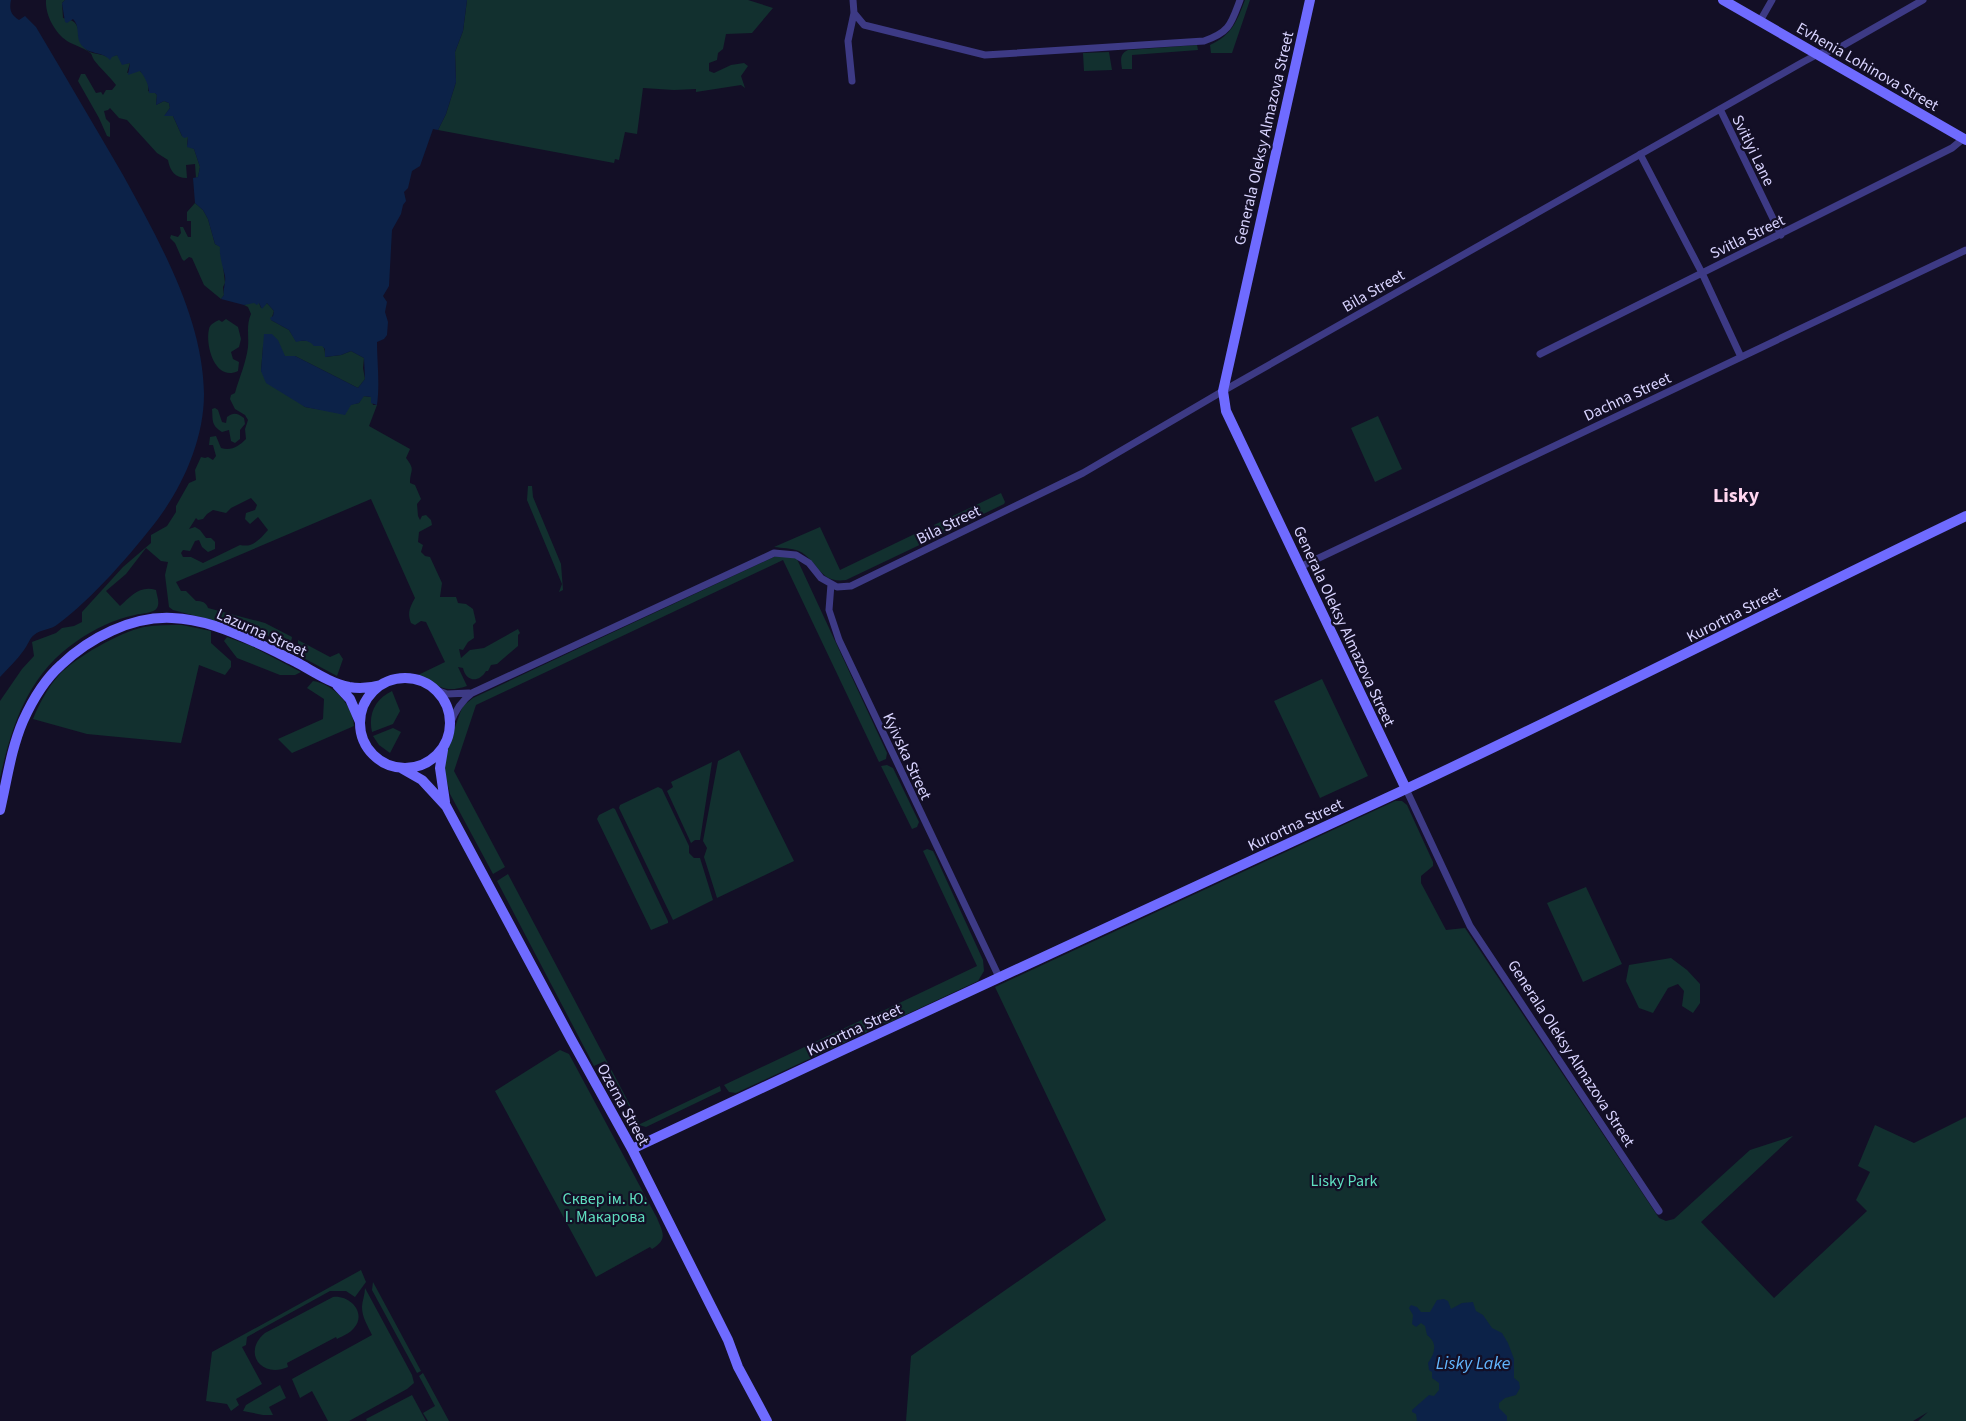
<svg xmlns="http://www.w3.org/2000/svg" width="1966" height="1421" font-family="'Source Sans 3',sans-serif">
  <rect width="100%" height="100%" fill="#130f26"/>
  <path fill="#12302f" fill-rule="evenodd" d="M46 0H65L62 3 63 18C86 21 73 38 88 51 94 55 101 53 107 57L117 55 121 59 122 64 130 63 127 73 138 70C145 73 150 84 148 91L155 93 157 95 156 105 164 101 169 103 170 108 165 115 173 116 182 136 188 137 187 145 194 149 200 167 198 177 196 178 195 164 186 165 187 178C175 178 170 171 168 160L157 153 127 120 119 118 110 108 108 110 104 111 106 119 110 123V137L107 136 99 118 78 81 81 74H85L96 93 101 92 103 95 106 90H112L116 85C110 77 100 68 94 60 91 55 93 55 89 52 82 47 74 45 67 41 55 33 45 15 46 0Z
    M467 0H748L773 8 752 33 726 34 723 49 718 53 717 60 709 63V71L714 73 731 65 744 63 748 66 741 76 745 88 741 85 696 92V89L674 90 643 88 637 134 625 132 619 160 615 159 614 163 438 130 446 114 456 82 455 52 463 31Z
    M1245 0H1250L1232 53H1211L1210 45C1232 35 1237 21 1245 0Z
    M1197 45 1198 50 1132 55V69H1122C1121 61 1119 54 1128 50Z
    M1109 52 1112 70 1084 71 1083 53Z
    M195 203 203 210 208 219 215 244 221 247 225 283 223 287 224 295 221 299 204 285 192 258 189 257 184 261 182 259 175 243 170 238 171 235 178 237 181 233 180 227H183L188 237H191V221H187V212Z
    M248 303H259L261 308 267 303 274 311 271 320 289 330 296 341C303 340 317 341 323 346 325 349 325 353 325 357L341 355 351 351 364 358 363 368 365 379 358 388 295 356H285L263 347 261 371 305 407 323 410 359 403 363 396 371 397 373 405H377L369 426 410 449 406 458C416 471 410 469 410 483L415 485 421 499 417 504 418 516 420 520 422 516 426 515 431 520 432 525 419 532 418 542 423 545 421 552 425 556 430 557 442 583 440 597H456L458 603 466 604 473 609 476 622 473 625 474 638 468 642 463 650 459 649 461 658 470 650 484 648 518 629 520 633 518 635V646L497 664 491 665 488 671H486C479 683 466 682 463 668L458 667 467 686C440 695 439 682 416 676L445 662 426 622 421 621 415 625 411 623C407 613 410 607 415 598L371 499 176 582 181 591H186L196 601C202 601 206 602 208 608L265 623 292 637 290 648 287 649C275 644 279 643 272 638 261 631 246 626 234 626L173 610 169 607 165 575 168 562 161 561 146 548 126 574 106 591 120 606C131 596 140 585 156 590 157 596 160 603 157 608 153 614 141 613 135 615 115 619 94 629 77 641 29 673 12 724 0 778V701L22 669 34 656 32 642 56 633 62 628 74 626 82 622V612L123 567 151 543V535L167 526 176 512V506L189 483 196 480 195 470 201 457 205 458 208 457 213 460 216 456 213 445H209L210 437 216 436 221 448C232 451 239 446 246 439L245 429 248 420 245 415 235 409 230 399 231 395 235 393C239 378 246 363 248 347 249 336 246 325 251 314L248 307 244 305ZM251 498 257 505 255 510 246 513 245 519 250 524 258 517 268 530C260 539 253 548 240 545L203 563 191 557H183L181 553 183 550 190 551 195 541 199 540 202 547 208 552 215 549V542L211 538H206L200 530 195 527 189 529 196 518 198 520 203 519 207 514 213 510 226 513 231 508Z
    M226 319 238 327 241 339 239 347 231 352 233 359 239 362 238 371C215 382 205 345 209 329 210 324 215 322 219 320L222 322Z
    M215 408 218 410 222 422 226 423 227 417C234 412 237 413 244 418L245 424 240 430V439L235 443 231 441 229 430 222 432C211 425 213 421 212 409Z
    M1378 416 1402 469 1375 482 1351 428Z
    M528 486H532L533 497 561 564 563 590 559 592 562 584 527 500Z
    M1001 493 1005 502 1004 504 942 534 938 533 934 525Z
    M820 527 840 570 927 528 931 537 930 540 846 580C819 584 819 561 799 551 791 548 782 548 774 547Z
    M776 556H791L797 559 887 753 886 759 879 762 783 560 476 705 454 771 505 867 493 874 450 794 444 768 448 747 460 713 463 706 473 698Z
    M182 625 211 631V643L231 661V667L225 675 199 665 181 743 87 734 33 719C39 704 48 687 59 675 76 657 120 632 144 627 156 625 169 625 182 625Z
    M227 637 251 646 301 672 295 675H280L237 658 224 641Z
    M298 640 330 657 339 653 343 659 337 676 298 655Z
    M1322 679 1368 776 1320 798 1274 701Z
    M313 681C334 684 353 706 354 726L292 753 278 739 323 719 324 699 307 688Z
    M392 691 400 711 393 724 372 732C368 714 375 699 392 691Z
    M393 728 401 732 390 753 379 745 373 736Z
    M739 750 794 861 717 898 704 857 707 848 703 841 718 761Z
    M712 762 700 840H695L691 843 667 791 673 787 671 782Z
    M887 765 893 768 919 822 917 827 912 829 881 766Z
    M658 787 662 789 689 846V853L694 858H700L713 900 673 920 619 808 620 805Z
    M1395 801H1402L1407 805 1433 862V866L1421 876V883L1446 930 1465 928 1659 1218 1666 1221 1674 1219 1750 1150 1793 1136 1701 1222 1774 1298 1867 1211 1856 1200 1870 1172 1858 1166 1875 1125 1914 1143 1966 1117V1421H1918L1928 1412 1913 1421H906L911 1356 1106 1220 995 987Z
    M613 808 615 809 668 921V923L651 930 597 819 599 815Z
    M927 849 933 851 935 855 983 960 984 971 978 981 888 1023C881 1024 878 1021 874 1015L977 966 923 851Z
    M508 874 640 1124 720 1086 721 1091 646 1127 639 1125 605 1061 594 1066 497 881Z
    M1586 887 1622 964 1583 982 1547 903Z
    M1671 958 1687 970 1700 984V1003L1693 1013 1682 1006 1684 991 1678 984 1668 988 1653 1013 1639 1008 1626 981 1629 965Z
    M868 1017 870 1026 867 1032 736 1093 729 1092 724 1085Z
    M560 1050 569 1054 657 1218C663 1233 668 1239 652 1249L650 1247 596 1277 495 1091Z
    M361 1270 366 1282 355 1297 346 1291H330L247 1337 246 1345 242 1347 262 1384 236 1399 239 1405 231 1411 227 1404 206 1401 212 1352Z
    M373 1282 421 1371 417 1373 372 1290Z
    M365 1288 412 1375 414 1383 407 1389 349 1421H328L312 1391 300 1398 292 1379 372 1335C368 1326 362 1318 362 1307 362 1301 365 1295 365 1288Z
    M333 1297C350 1295 367 1313 354 1328 350 1333 343 1336 337 1339L336 1337 287 1363 288 1367C261 1379 242 1352 265 1333Z
    M423 1373 449 1421H428L423 1413 435 1406 419 1376Z
    M280 1385 286 1398 269 1407 273 1415H263L243 1411 246 1405Z
    M412 1395 426 1421H367L366 1419Z"/>
  <path fill="#0c2248" d="M0 0H11C9 10 11 15 19 20L25 16 36 27C65 76 94 125 123 175 159 241 203 317 204 394 204 438 184 484 158 519 131 554 93 598 58 624 51 630 41 629 34 635 29 639 28 645 24 650 17 660 8 668 0 677Z
    M65 0H467L463 31 455 52 456 82 446 114 438 130 433 129 420 166 412 171 408 188 404 192 406 201 403 205 401 214 392 230 389 286 383 296 387 302 385 312 388 322 387 335 384 339 377 342C377 362 380 384 377 405L371 403V397L364 396 359 403 351 405 345 415 305 407 266 383 261 371 264 334H272L278 340 285 356H295L358 388 365 379 364 358 351 351 341 355 325 357V349L322 346H314C309 340 304 340 296 342L289 330 271 320 270 318 273 316 274 311 267 303 262 309 259 303 257 305 254 303 244 305 221 299 224 295C223 288 226 283 225 276 223 267 219 256 220 247L215 244 208 219 203 210 195 203 193 178 198 177 200 167 194 149 187 147 188 137 184 138 182 136 173 116H164L170 108 169 103 164 101 156 105 157 95 155 93H149C149 85 145 77 140 71L128 75 130 63 122 65 117 55 112 57 110 60C101 50 88 56 80 43 76 35 80 26 73 19L67 23 65 22 62 3Z
    M1444 1299 1448 1301 1451 1309 1462 1303 1473 1302 1476 1311 1483 1315 1492 1328 1502 1333 1508 1343 1514 1359V1378L1519 1382 1520 1388 1516 1395 1505 1398 1499 1403V1408L1507 1416V1421H1417L1416 1414 1412 1412V1410L1429 1395 1434 1396 1439 1390V1383L1432 1378V1372L1429 1370 1428 1363C1435 1353 1438 1343 1427 1335L1425 1326 1421 1323 1416 1327 1412 1324 1413 1315 1409 1308 1411 1305 1417 1307 1421 1312H1430L1437 1300Z"/>
  <g fill="none" stroke-linecap="round" stroke-linejoin="round">
    <path stroke="#3d3a85" stroke-width="7" d="M854 13 864 25 985 55 1204 41C1230 32 1231 24 1240 0
      M1760 21 1772 0
      M852 81 848 41 854 13 853 0
      M1720 109 1781 235
      M1640 154 1702 273 1741 357
      M1540 354 1952 148 1964 138
      M1300 567 1966 250
      M831 584 829 610 839 640 999 977
      M436 690 447 694 469 693
      M450 724C455 711 461 701 472 693L774 553 796 555 809 563 821 578 837 587 851 586 1083 473 1223 391 1803 62 1818 54 1837 49 1923 0
      M1406 789 1470 926 1659 1211"/>
    <path stroke="#6f6bff" stroke-width="10" d="M1310 0 1223 391 1226 411 1406 789
      M1723 0 1966 140
      M360 723a45 45 0 1 1 90 0a45 45 0 1 1-90 0Z
      M337 685 350 699 360 722
      M443 750 440 768 445 802
      M401 768 422 780 446 806 571 1039 632 1149 728 1340 738 1367 767 1421
      M0 810C7 780 11 749 23 721 32 701 44 680 61 665 89 638 132 616 172 618 201 619 229 630 255 642 269 648 282 655 296 662 313 671 330 683 349 687 360 689 370 688 381 685
      M632 1149C889 1027 1148 910 1406 789 1594 701 1778 606 1966 516"/>
  </g>
  <g text-anchor="middle" stroke-width="4.5" stroke-linejoin="round" paint-order="stroke">
    <g font-size="16" fill="#d9d4ff" stroke="#130f26">
      <text transform="translate(1868 66) rotate(30)" y="6">Evhenia Lohinova Street</text>
      <text transform="translate(1263 138) rotate(-77)" y="6">Generala Oleksy Almazova Street</text>
      <text transform="translate(1754 150) rotate(64)" y="6">Svitlyi Lane</text>
      <text transform="translate(1747 236) rotate(-26)" y="6">Svitla Street</text>
      <text transform="translate(1373 290) rotate(-30)" y="6">Bila Street</text>
      <text transform="translate(1627 396) rotate(-25)" y="6">Dachna Street</text>
      <text transform="translate(948 524) rotate(-26)" y="6">Bila Street</text>
      <text transform="translate(1733 614) rotate(-27)" y="6">Kurortna Street</text>
      <text transform="translate(1345 626) rotate(65)" y="6">Generala Oleksy Almazova Street</text>
      <text transform="translate(262 632) rotate(24)" y="6">Lazurna Street</text>
      <text transform="translate(908 756) rotate(65)" y="6">Kyivska Street</text>
      <text transform="translate(1295 824) rotate(-25)" y="6">Kurortna Street</text>
      <text transform="translate(854 1029) rotate(-25)" y="6">Kurortna Street</text>
      <text transform="translate(1572 1053) rotate(57)" y="6">Generala Oleksy Almazova Street</text>
      <text transform="translate(624 1104) rotate(61)" y="6">Ozerna Street</text>
    </g>
    <g font-size="16" fill="#5fe0c0" stroke="#130f26">
      <text x="1344" y="1186">Lisky Park</text>
      <text x="605" y="1204">Сквер ім. Ю.<tspan x="605" dy="18">І. Макарова</tspan></text>
    </g>
    <g font-size="18" font-style="italic" fill="#62b6ff" stroke="#130f26">
      <text x="1473" y="1369">Lisky Lake</text>
    </g>
    <g font-size="20" font-weight="bold" fill="#ffd6f0" stroke="#130f26">
      <text x="1736" y="502">Lisky</text>
    </g>
  </g>
</svg>
